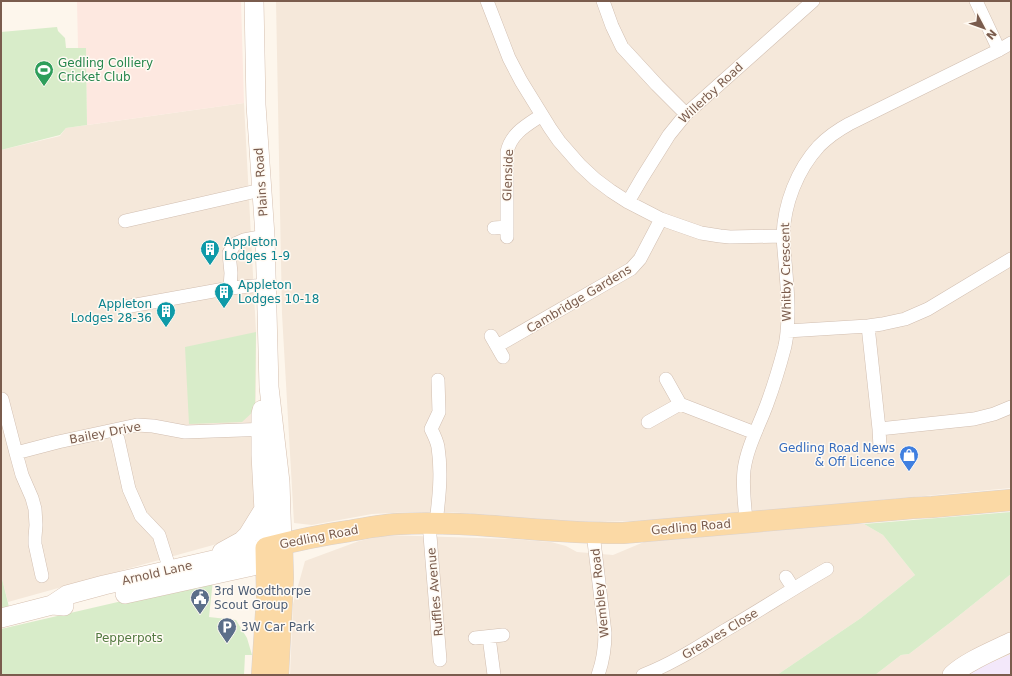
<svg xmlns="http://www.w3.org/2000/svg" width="1012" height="676" font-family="'DejaVu Sans',sans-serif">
  <rect width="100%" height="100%" fill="#fdf6ec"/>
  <path fill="#f5e8da" d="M276 1H1011V488L849 503 725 514 663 520 599 522 530 520 452 512H413L372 514 312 525 294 523 282 314Z
    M244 103 256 332 255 510 239 532 224 542 8 602 1 575V150L60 136 66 128Z
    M848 524H864L883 535 915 575 861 618 777 675H290L293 604 305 561 359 541 386 535 512 539 551 542 566 546 577 552 613 555 644 542Z
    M1011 574V654L981 667 969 675H875L901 655 909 654 951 622Z"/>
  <path fill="#fde8e0" d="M77 1H241L244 103 87 125 86 48H78Z"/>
  <path fill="#f3e8fa" d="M1011 654V675H969L981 667Z"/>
  <path fill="#d8ecc9" d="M57 27 58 31 65 38 66 48H86L87 125 66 128 60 135 1 150V32Z
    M256 332 255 410 242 422 189 424 185 347Z
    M1011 512V574L951 622 909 654 901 655 875 675H777L861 618 915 575 883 535 864 524Z
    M1 575 9 607 1 609Z
    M213 580 209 617 236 620 247 638 252 655H245L244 675H1V629Z"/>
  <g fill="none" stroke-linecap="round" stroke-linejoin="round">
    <defs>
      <path id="street" d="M487 1 509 58 521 81 550 128 559 141 580 165 595 179 611 191 628 202 661 219 701 233 720 236 730 237 783 236
        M603 1 612 26 622 47 657 85 686 114
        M976 1 999 50
        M628 202 642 178 669 135 686 114 813 1
        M125 221 261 190
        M494 228 507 227
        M507 237V152C511 133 527 125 542 115
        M230 288 266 285
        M125 307 230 288 231 273 229 253 235 244 244 240 265 236
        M868 326 879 429 974 419 994 414 1011 407
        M787 331 868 326 882 324 905 319 928 309 1011 259
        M491 336 503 357
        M497 346 631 269 640 259 661 219
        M2 399 16 453 58 442 137 425 153 426 185 432 269 429
        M680 404 755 433
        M648 422 680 404 666 379
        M879 429 880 447
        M114 430 118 439 129 489 141 516 159 535 170 570
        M16 453 22 475 32 498 35 509 36 525 35 537V544L42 576
        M746 522C745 505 742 487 744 470 747 447 759 426 767 404 774 385 780 365 785 346 792 312 785 270 783 236 784 204 797 170 819 146 828 137 838 130 849 124L999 50 1011 43
        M429 523 440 660
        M436 523C439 498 442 473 438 447 437 441 434 435 431 429L439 412 438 380
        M593 533 605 633C605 648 603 661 598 675
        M786 577 793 588
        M489 637 494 675
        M475 638 503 635
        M643 675C672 664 698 647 724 631 759 611 792 589 827 569"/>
      <path id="secondary" d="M254 1 256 105 265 236 269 387 280 482 282 544
        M222 552 242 541 248 535 264 509
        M125 594 266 563
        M52 605 67 595 104 585 266 548 261 455V414L262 410
        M1 618 52 605 64 606
        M952 675C967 661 993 651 1011 642"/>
      <path id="primary" d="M262 675 267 597 266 548C293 541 321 535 349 531 365 528 381 525 398 524 473 520 548 534 623 533L902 509 912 508 932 507 1011 500
        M278 675 283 578 282 544"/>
    </defs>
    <use href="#street" stroke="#d1beb0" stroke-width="14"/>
    <use href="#secondary" stroke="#d6c0b0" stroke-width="20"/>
    <use href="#primary" stroke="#dad1cd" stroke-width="22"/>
    <use href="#street" stroke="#fff" stroke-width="13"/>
    <use href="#secondary" stroke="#fff" stroke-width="19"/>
    <use href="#primary" stroke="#fbd9a5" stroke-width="21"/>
  </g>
  <defs>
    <symbol id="stadium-pin" viewBox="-11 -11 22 30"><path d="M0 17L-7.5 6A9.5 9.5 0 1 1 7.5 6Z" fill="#2e9e5b" stroke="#fffaf3"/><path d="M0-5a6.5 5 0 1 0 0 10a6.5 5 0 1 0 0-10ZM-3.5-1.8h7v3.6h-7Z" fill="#fff"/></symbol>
    <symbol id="building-pin" viewBox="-11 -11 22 30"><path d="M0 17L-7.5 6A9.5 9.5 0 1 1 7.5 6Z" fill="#0f9aa8" stroke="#fffaf3"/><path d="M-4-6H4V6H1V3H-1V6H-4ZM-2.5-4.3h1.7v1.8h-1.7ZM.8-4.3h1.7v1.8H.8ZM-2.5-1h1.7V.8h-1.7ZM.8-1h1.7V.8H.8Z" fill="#fff"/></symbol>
    <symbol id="shop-pin" viewBox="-11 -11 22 30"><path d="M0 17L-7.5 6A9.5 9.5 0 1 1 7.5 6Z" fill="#3f7fe0" stroke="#fffaf3"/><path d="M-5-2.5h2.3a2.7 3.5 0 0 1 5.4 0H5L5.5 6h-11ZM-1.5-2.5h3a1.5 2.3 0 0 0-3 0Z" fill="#fff"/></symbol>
    <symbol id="civic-pin" viewBox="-11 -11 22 30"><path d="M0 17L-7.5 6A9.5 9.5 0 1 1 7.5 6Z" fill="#5c6f8a" stroke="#fffaf3"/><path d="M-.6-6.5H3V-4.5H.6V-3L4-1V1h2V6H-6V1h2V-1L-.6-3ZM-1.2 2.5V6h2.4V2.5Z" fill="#fff"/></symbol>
    <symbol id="parking-pin" viewBox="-11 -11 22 30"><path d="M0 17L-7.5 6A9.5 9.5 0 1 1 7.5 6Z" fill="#5c6f8a" stroke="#fffaf3"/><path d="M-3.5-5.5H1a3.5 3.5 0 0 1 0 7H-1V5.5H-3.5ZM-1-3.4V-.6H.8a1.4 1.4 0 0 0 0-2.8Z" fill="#fff"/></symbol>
  </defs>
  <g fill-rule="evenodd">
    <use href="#stadium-pin" x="33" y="59" width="22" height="30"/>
    <use href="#building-pin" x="199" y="238" width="22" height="30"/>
    <use href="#building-pin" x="213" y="281" width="22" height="30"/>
    <use href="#building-pin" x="155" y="300" width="22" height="30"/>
    <use href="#shop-pin" x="898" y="444" width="22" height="30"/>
    <use href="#civic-pin" x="189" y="587" width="22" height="30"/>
    <use href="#parking-pin" x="216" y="616" width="22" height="30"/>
  </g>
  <g text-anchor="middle" stroke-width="3" stroke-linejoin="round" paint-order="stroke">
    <g font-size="12" fill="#27864d" stroke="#fffaf3" text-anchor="start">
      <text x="58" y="67">Gedling Colliery<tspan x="58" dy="14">Cricket Club</tspan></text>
    </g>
    <g font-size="12" fill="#7a5c4d" stroke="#fffaf3">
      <text transform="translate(711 93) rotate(-43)" y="4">Willerby Road</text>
      <text transform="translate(508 175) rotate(-88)" y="4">Glenside</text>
      <text transform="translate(261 182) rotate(-94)" y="4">Plains Road</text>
      <text transform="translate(786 272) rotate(-91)" y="4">Whitby Crescent</text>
      <text transform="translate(579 299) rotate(-31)" y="4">Cambridge Gardens</text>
      <text transform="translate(105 433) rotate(-11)" y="4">Bailey Drive</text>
      <text transform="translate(691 527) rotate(-5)" y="4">Gedling Road</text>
      <text transform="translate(319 537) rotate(-11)" y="4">Gedling Road</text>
      <text transform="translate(157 573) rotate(-13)" y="4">Arnold Lane</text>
      <text transform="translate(435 592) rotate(-95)" y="4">Ruffles Avenue</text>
      <text transform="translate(600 593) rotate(-96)" y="4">Wembley Road</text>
      <text transform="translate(720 634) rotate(-31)" y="4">Greaves Close</text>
    </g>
    <g font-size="12" fill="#0d838f" stroke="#fffaf3" text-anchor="start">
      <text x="224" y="246">Appleton<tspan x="224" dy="14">Lodges 1-9</tspan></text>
      <text x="238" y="289">Appleton<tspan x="238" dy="14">Lodges 10-18</tspan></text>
      <text x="152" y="308" text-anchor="end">Appleton<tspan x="152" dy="14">Lodges 28-36</tspan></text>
    </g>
    <g font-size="12" fill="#366cbe" stroke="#fffaf3" text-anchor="end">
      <text x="895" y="452">Gedling Road News<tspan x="895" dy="14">&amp; Off Licence</tspan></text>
    </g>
    <g font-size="12" fill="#4e5e75" stroke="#fffaf3" text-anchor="start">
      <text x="214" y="595">3rd Woodthorpe<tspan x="214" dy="14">Scout Group</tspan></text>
      <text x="241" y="631">3W Car Park</text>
    </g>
    <g font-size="12" fill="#537a41" stroke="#fffaf3">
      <text x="129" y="642">Pepperpots</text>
    </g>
  </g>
  <rect width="1012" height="676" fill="none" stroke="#7a5c4d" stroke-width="4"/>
  <g transform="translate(984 28) rotate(131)" stroke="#fffaf3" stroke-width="3" paint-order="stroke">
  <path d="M0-3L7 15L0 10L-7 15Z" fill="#7a5c4d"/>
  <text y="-6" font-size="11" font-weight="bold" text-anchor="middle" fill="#7a5c4d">N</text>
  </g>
</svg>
